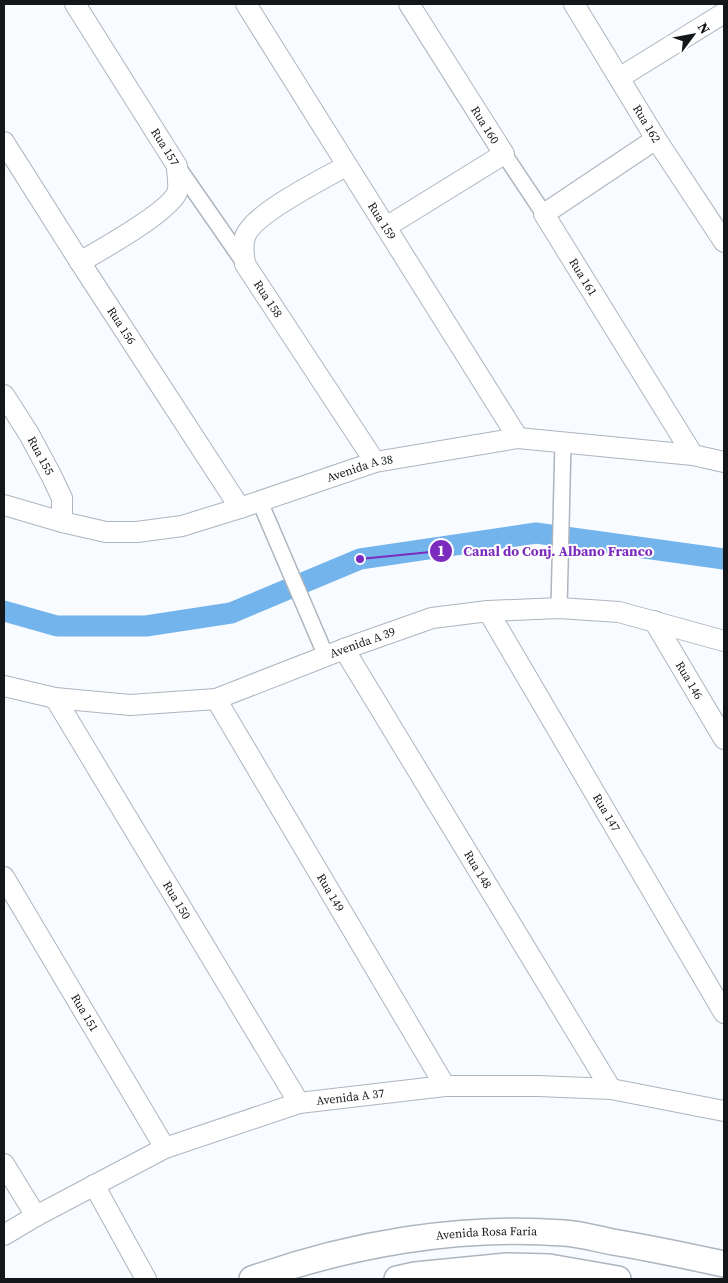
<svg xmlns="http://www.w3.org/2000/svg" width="728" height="1283" font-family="'Source Serif 4',serif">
  <rect width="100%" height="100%" fill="#f8fbff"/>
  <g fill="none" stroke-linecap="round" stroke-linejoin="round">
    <path stroke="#74b4ec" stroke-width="21" d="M4 611 57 626H146L231 613 360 559 536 533 724 559"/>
    <defs>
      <path id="pedestrian" d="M504 154 544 214
        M177 166 245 264
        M260 502 326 656
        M559 608 563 442"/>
      <g id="minor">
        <path id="s1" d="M75 4 177 166C177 173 179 183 178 190 173 210 99 251 80 262"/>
        <path id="s2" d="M246 4C336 149 428 293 518 438"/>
        <path id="s3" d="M574 4 656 139 724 242"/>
        <path d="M619 78 724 13"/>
        <path id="s4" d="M656 139 544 214 693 455"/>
        <path id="s5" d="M4 142 80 262 240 508"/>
        <path id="s6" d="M346 166C323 179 252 214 245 237 242 246 244 255 245 264L375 462"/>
        <path d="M386 227 504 154 409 4"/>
        <path id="s7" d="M4 395 29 434 51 475 62 498V522"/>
        <path id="s8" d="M4 505 62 522 106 532H137L182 526 240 508 375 462 518 438 693 455 724 462"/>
        <path id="s9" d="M488 611 724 1013"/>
        <path id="s10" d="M654 621 724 739"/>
        <path id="s11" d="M344 649 611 1089"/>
        <path id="s12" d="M4 686 55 698 130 705 216 699 344 649 432 618 488 611 559 608 619 612 724 641"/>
        <path id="s13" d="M55 698 299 1103"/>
        <path id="s14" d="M216 699 445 1086"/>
        <path id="s15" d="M4 877 165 1148"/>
        <path d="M4 1164 36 1216"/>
        <path d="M94 1185 146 1279"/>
        <path id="s16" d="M4 1235 36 1216 165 1148 299 1103 445 1086H538L611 1089 724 1111"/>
      </g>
      <g id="tertiary">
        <path id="s17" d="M252 1279C351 1244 459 1225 564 1233 581 1234 597 1239 613 1242 650 1248 687 1256 724 1264"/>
        <path d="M397 1279 415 1275 507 1266 549 1267 618 1279"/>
      </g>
    </defs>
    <use href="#pedestrian" stroke="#adb5be" stroke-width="18"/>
    <use href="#minor" stroke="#adb5be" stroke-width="22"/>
    <use href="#tertiary" stroke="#adb5be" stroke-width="28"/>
    <use href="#pedestrian" stroke="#fff" stroke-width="15"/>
    <use href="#minor" stroke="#fff" stroke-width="20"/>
    <use href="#tertiary" stroke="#fff" stroke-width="25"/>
  </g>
  <g text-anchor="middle" stroke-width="4" stroke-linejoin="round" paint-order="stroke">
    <g font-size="12" fill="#131719" stroke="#fff">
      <text dy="4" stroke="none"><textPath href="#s3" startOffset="140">Rua 162</textPath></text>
      <text transform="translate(485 125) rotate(58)" y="4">Rua 160</text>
      <text dy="4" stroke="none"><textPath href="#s1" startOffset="169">Rua 157</textPath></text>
      <text dy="4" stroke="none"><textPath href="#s2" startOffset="256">Rua 159</textPath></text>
      <text dy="4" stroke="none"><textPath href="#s4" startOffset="209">Rua 161</textPath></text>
      <text dy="4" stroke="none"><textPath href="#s6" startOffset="194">Rua 158</textPath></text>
      <text dy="4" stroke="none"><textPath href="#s5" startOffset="218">Rua 156</textPath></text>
      <text dy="4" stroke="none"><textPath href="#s7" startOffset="71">Rua 155</textPath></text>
      <text dy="4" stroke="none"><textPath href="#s8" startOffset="369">Avenida A 38</textPath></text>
      <text dy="4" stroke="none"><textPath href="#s12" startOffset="371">Avenida A 39</textPath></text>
      <text dy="4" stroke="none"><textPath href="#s10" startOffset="69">Rua 146</textPath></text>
      <text dy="4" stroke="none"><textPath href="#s9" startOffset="234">Rua 147</textPath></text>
      <text dy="4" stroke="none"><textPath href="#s11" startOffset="258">Rua 148</textPath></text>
      <text dy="4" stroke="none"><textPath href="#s14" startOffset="225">Rua 149</textPath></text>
      <text dy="4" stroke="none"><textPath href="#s13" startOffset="236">Rua 150</textPath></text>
      <text dy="4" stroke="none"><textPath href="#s15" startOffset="158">Rua 151</textPath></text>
      <text dy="4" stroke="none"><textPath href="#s16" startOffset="376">Avenida A 37</textPath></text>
      <text dy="4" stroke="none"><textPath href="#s17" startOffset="240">Avenida Rosa Faria</textPath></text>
    </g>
  </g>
  <path fill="none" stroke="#7b2cbf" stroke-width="2" d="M360 559L441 551"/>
  <g fill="#7b2cbf" stroke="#fff" stroke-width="2">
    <circle cx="360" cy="559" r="5"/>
    <circle cx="441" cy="551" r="12"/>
  </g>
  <g font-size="15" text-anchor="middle" font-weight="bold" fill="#fff">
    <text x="441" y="556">1</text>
  </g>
  <g font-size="14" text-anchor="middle" font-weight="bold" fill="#7b2cbf" stroke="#fff" stroke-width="4" stroke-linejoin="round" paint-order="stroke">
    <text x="558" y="556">Canal do Conj. Albano Franco</text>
  </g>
  <rect width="728" height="1283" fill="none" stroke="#131719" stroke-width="10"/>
  <g transform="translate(693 35) rotate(58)" stroke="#ffffff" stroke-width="4" paint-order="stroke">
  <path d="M0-4L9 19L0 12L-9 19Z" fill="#131719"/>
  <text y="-8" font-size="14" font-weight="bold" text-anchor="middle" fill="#131719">N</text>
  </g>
</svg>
